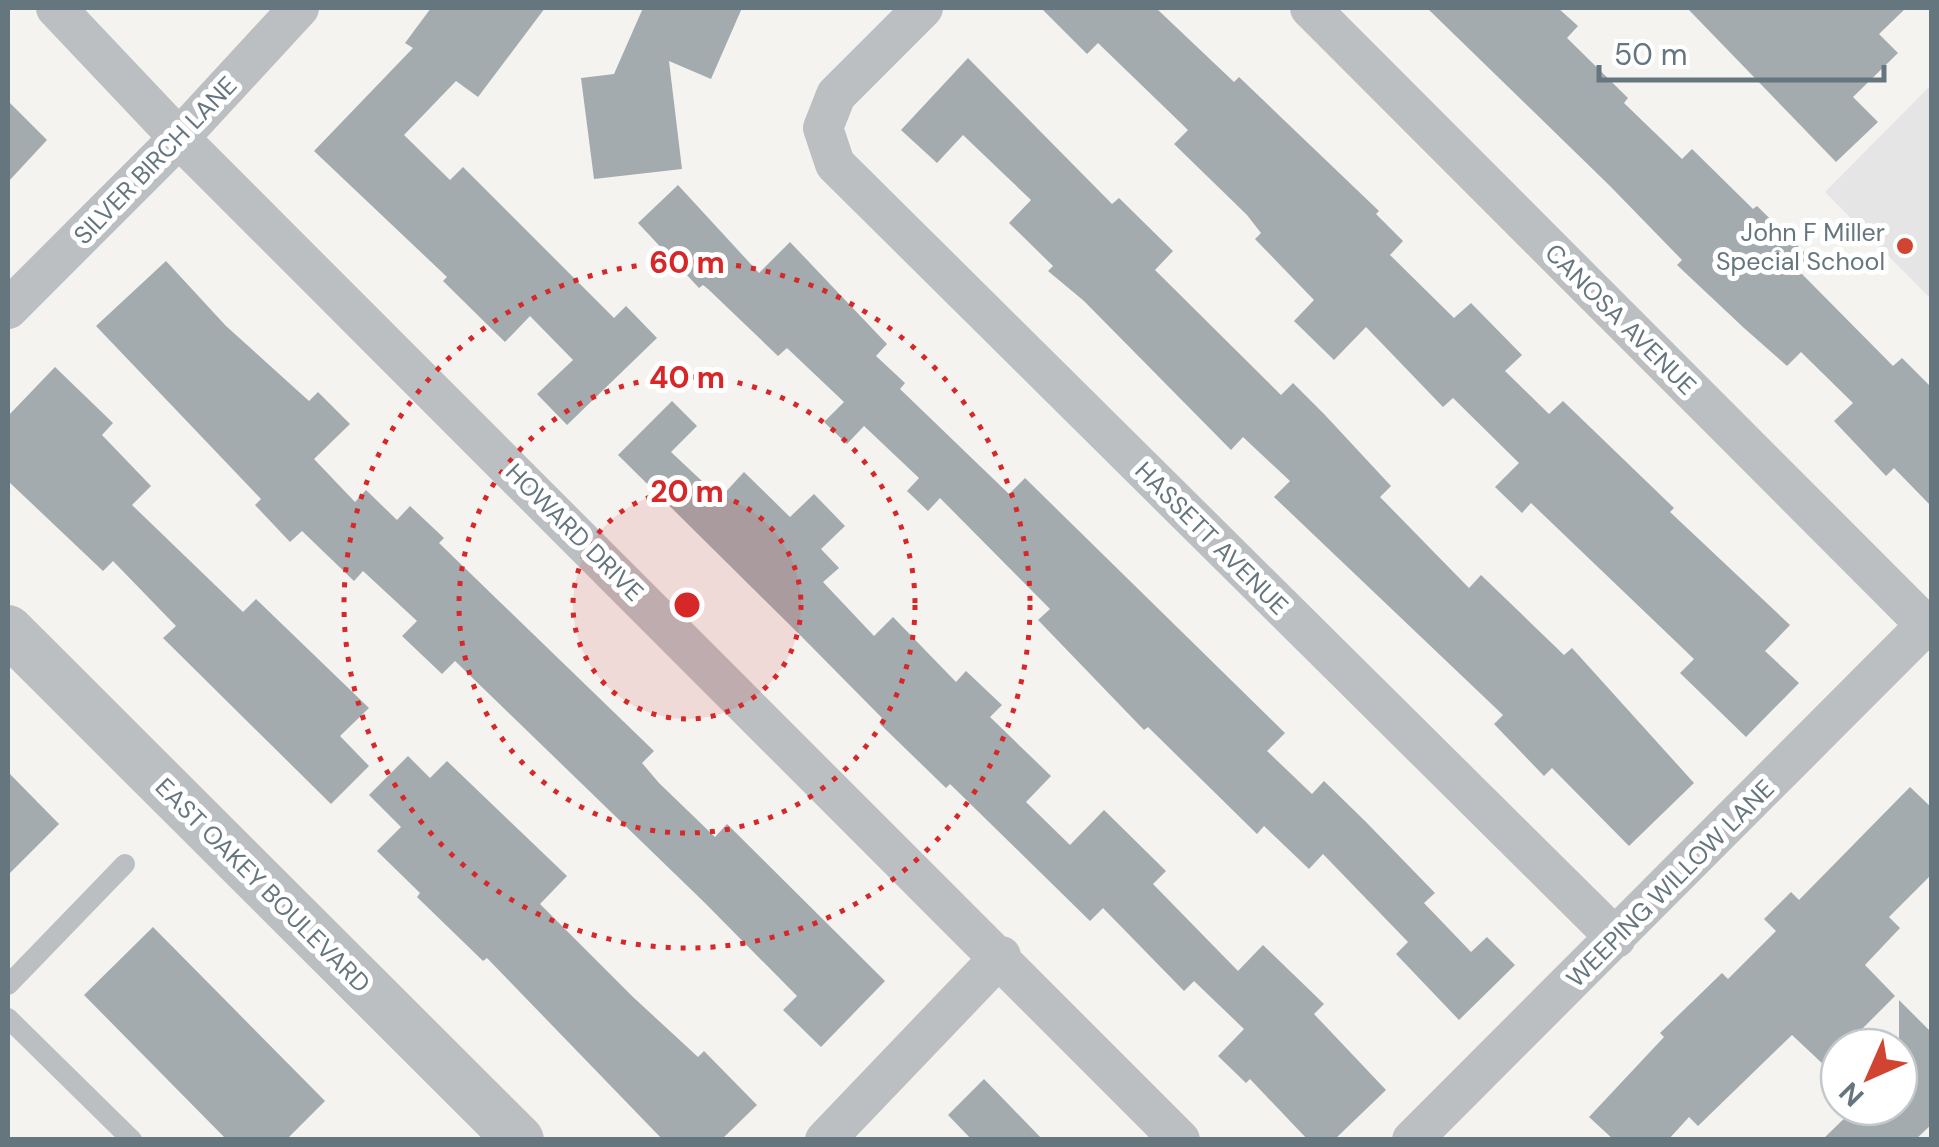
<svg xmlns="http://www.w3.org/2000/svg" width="1939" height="1147" font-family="'DM Sans',sans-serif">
  <rect width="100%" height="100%" fill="#f4f3f0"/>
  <path fill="#e4e5e4" d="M1931 85V299L1825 192Z"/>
  <path fill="#a3abaf" d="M431 8H545L478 97 456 81 404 135 450 180 463 167 614 318 626 306 657 338 567 425 537 394 573 360 530 316 505 342 443 281 447 277 314 151 413 48 405 43Z
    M643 8H742L711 79 669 61 682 169 594 179 581 78 614 74Z
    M1041 8H1156L1234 82 1239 77 1379 211 1376 214 1403 241 1390 255 1454 318 1471 303 1522 355 1505 371 1549 414 1563 401 1674 508 1670 512 1790 625 1765 651 1799 683 1746 737 1680 673 1694 659 1531 503 1522 513 1495 487 1519 463 1453 398 1443 407 1366 327 1334 360 1294 321 1314 300 1255 239 1261 233 1247 215 1174 144 1188 130 1098 43 1087 54Z
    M1427 8H1558L1578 26 1567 38 1628 98 1624 103 1682 159 1692 149 1753 209 1757 206 1811 259 1799 271 1893 366 1902 358 1932 388V507L1894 468 1886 476 1834 421 1853 403 1801 352 1787 366 1744 328 1677 265 1682 260 1610 186Z
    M1687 8H1906L1879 34 1898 53 1853 97 1878 122 1836 162Z
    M968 58 1112 204 1119 198 1173 251 1155 270 1281 395 1293 383 1325 415 1391 486 1380 497 1469 588 1481 575 1564 655 1572 648 1694 783 1629 846 1552 768 1544 776 1494 724 1503 715 1274 497 1290 481 1243 437 1231 450 1084 301 1048 271 1053 266 1009 223 1031 200 963 135 937 163 901 130Z
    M8 101 47 140 8 182Z
    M678 185 759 273 790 242 887 344 876 356 905 383 900 389 1009 494 1025 478 1285 733 1267 751 1312 794 1324 781 1366 822 1435 893 1424 903 1471 952 1487 937 1515 965 1459 1020 1396 954 1408 942 1323 854 1309 869 1264 826 1257 834 1148 727 1144 730 1038 620 1050 609 940 498 928 511 907 491 919 478 864 426 847 444 824 422 844 402 787 348 778 356 708 289 703 285 699 288 638 223Z
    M166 261 226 326 309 401 318 392 350 424 314 459 355 502 366 490 397 520 410 506 444 538 439 543 654 751 642 763 659 783 715 837 727 824 885 981 821 1047 783 1010 797 996 705 903 455 661 442 674 402 636 417 621 363 571 354 581 302 531 290 542 255 505 261 499 96 326Z
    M55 367 113 423 102 435 151 486 132 505 243 612 256 599 369 708 340 736 369 766 331 804 163 638 176 626 113 561 103 571 8 481V416Z
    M672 401 697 426 671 452 720 498 744 472 790 517 814 494 845 526 821 549 839 568 823 582 874 636 893 617 956 682 966 671 1002 705 990 717 1051 776 1026 802 1070 845 1104 810 1166 871 1153 884 1238 971 1263 945 1324 1004 1314 1014 1386 1090 1334 1140H1308L1250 1079 1246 1083 1218 1056 1244 1029 1194 981 1184 991 1103 908 1090 921 950 784 946 788 880 724 884 720 801 636 618 455Z
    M408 756 430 778 447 761 567 876 540 904 633 997 698 1057 704 1051 757 1105 721 1140H663L487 958 483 961 417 897 420 893 377 851 401 827 369 795Z
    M8 772 59 824 8 875Z
    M1910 787 1932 808V874L1889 917 1900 928 1865 965 1895 996 1825 1066 1792 1035 1698 1126 1689 1117 1668 1140H1614L1589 1117 1664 1037 1660 1033 1722 973 1728 979 1776 931 1764 919 1791 892 1799 900Z
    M153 927 325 1101 286 1140H227L84 995Z
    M1899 1000 1932 1033V1124L1915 1140H1822L1856 1107H1899Z
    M984 1079 1043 1140H972L948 1115Z"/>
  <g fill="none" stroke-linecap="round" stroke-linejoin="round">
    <path stroke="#bbbfc2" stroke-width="20" d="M8 985 125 864
      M8 1018 132 1140"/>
    <path stroke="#bbbfc2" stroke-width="40" d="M56 8 179 138 1180 1140
      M923 8 836 95 823 128 835 164 1616 938
      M1310 8 1932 631
      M8 309 179 138 299 8
      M825 1140 1001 956
      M1412 1140 1926 625"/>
    <path stroke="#bbbfc2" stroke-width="50" d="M8 630 519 1140"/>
  </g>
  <circle cx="687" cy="605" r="114" fill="#d62828" fill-opacity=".12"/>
  <g fill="none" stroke="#d62828" stroke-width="5" stroke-dasharray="5 10">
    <circle cx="687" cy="605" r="114"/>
    <circle cx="687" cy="605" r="228"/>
    <circle cx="687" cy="605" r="343"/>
  </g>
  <circle fill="#d24432" stroke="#fff" stroke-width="4" cx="1905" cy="246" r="10"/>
  <g text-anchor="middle" stroke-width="10" stroke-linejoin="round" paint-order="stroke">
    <g font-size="25" fill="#66767e" stroke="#fff">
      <text transform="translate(155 160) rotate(-46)" y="9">SILVER BIRCH LANE</text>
      <text transform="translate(1621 319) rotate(45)" y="9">CANOSA AVENUE</text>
      <text transform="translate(575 532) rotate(45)" y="9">HOWARD DRIVE</text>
      <text transform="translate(1212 538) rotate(45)" y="9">HASSETT AVENUE</text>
      <text transform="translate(1670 883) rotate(-45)" y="9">WEEPING WILLOW LANE</text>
      <text transform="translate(263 885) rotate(45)" y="9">EAST OAKEY BOULEVARD</text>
    </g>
    <g font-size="25" fill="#66767e" stroke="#fff" text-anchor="end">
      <text x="1885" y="241">John F Miller<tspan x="1885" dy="29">Special School</tspan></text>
    </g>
  </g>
  <circle cx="687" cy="605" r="15" fill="#d62828" stroke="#fff" stroke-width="5"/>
  <g font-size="30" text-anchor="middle" font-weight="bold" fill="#d62828" stroke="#fff" stroke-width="10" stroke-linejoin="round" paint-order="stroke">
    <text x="687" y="273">60 m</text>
    <text x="687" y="388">40 m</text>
    <text x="687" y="502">20 m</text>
  </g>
  <rect width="1939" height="1147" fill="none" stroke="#66767e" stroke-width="20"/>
  <g transform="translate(1869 1077) rotate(225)"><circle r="48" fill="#ffffff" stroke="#c2c8cb" stroke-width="2.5"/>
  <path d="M0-8L18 38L0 25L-18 38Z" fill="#d24432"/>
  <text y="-15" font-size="28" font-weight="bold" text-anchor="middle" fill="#66767e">N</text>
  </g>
  <path d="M1599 65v15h285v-15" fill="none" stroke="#66767e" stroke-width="5"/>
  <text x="1614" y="65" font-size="30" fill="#66767e" stroke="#ffffff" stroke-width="8" paint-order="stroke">50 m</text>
</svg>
